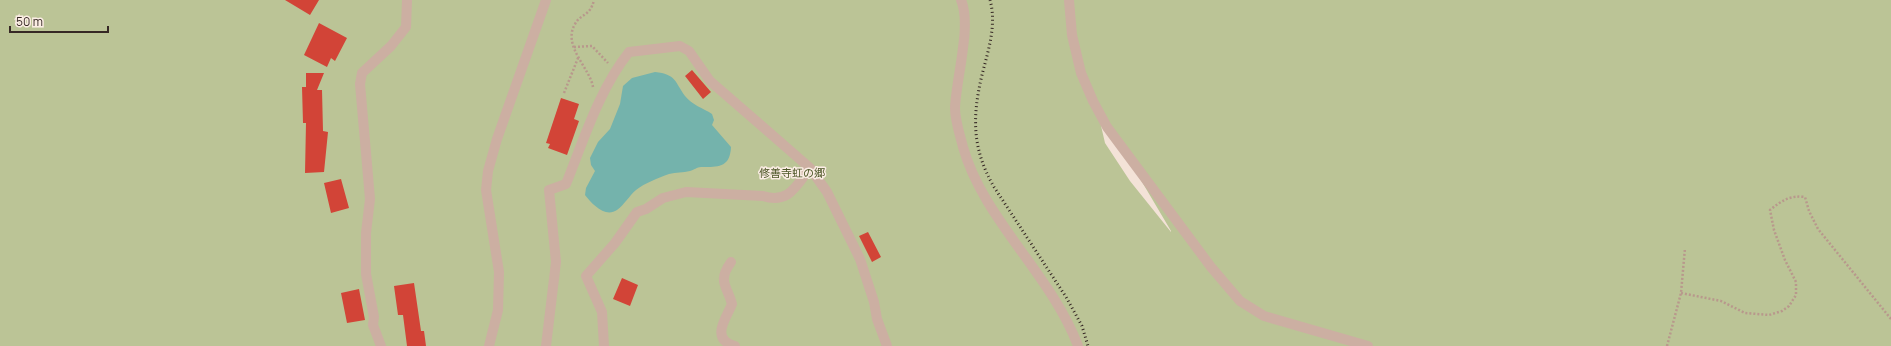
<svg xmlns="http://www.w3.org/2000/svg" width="1891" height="346" font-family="Manrope,'Noto Sans JP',sans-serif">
  <rect width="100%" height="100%" fill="#f3e2d7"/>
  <path fill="#bbc496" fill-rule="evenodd" d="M0 0H1891V346H0ZM1096 104 1171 231V232L1130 181 1105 143Z"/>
  <path fill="#74b3ac" d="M655 72C676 74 675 82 685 96 692 105 703 108 712 114L714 120 712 125 731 147C730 168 718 167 701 167 697 167 694 170 690 171 683 173 676 172 669 174 658 178 645 183 636 190 629 196 625 204 617 210 605 218 592 204 585 195L586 188 595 171 591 165 590 158 598 142 610 129 620 104 623 86 632 78Z"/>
  <path fill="#d24437" d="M285 0H319L310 15Z
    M319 23 347 38 335 61 331 58 327 67 304 55Z
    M692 70 711 92 703 99 685 76Z
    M306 73H324L317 90H322L323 131 328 132 324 172 305 173 306 123H303L302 87H306Z
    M561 98 579 104 574 119 579 121 567 155 548 148 550 144 546 143Z
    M341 179 349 208 331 213 324 183Z
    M868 232 881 257 872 262 859 236Z
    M622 278 638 285 630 306 613 299Z
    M414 283 421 331H424L426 346H407L403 315H398L394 286Z
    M359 289 365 320 347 323 341 293Z"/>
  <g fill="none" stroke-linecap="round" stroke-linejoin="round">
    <path stroke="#b8988c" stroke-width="2.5" stroke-dasharray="2 2" stroke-linecap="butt" d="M574 47 592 46 608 63
      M593 87C590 68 562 46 575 24 581 13 590 17 594 0
      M564 93 578 58
      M1681 293 1721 301 1745 313 1769 315 1782 311 1789 306 1796 295V282L1785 260 1774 230 1770 210C1781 201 1790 195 1805 197L1809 211 1818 229 1891 319
      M1667 346 1681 293 1685 248"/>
    <path stroke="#ccafa2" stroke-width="10" d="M961 0C972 25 956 79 955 108 955 121 960 135 963 147 983 219 1051 274 1078 346
      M1069 0 1072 35 1081 73 1093 101 1107 127 1211 267 1240 301 1264 316 1368 346
      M731 262C717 282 727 285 732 304 727 317 709 339 735 346
      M381 346 373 325 374 317 366 274V233L370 199 360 84 362 73 391 46 406 27 407 0
      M489 346 498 310 499 272 486 190 488 171 497 139 546 0
      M546 346 556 262 549 190 566 184C584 139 599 90 629 52L680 46 689 51 710 81 810 168 827 192 860 259 874 302 877 319 887 346
      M604 346 602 312 586 276 615 243 637 212 646 209 663 198 686 192 763 196C789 204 796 186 810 168"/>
    <path stroke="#362825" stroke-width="3" stroke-dasharray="1 3" stroke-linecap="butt" d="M990 0C997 25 988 51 982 75 972 117 972 149 994 187L1066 297 1082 326 1088 346"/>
  </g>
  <g text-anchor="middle" stroke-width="3" stroke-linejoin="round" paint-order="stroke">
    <g font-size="11" fill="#4d5727" stroke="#fbede4">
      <text x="792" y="177">修善寺虹の郷</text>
    </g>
  </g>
  <path d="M10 26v6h98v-6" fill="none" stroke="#362825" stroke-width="2"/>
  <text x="16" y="26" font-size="12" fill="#362825" stroke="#fbede4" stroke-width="3" paint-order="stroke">50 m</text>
</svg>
